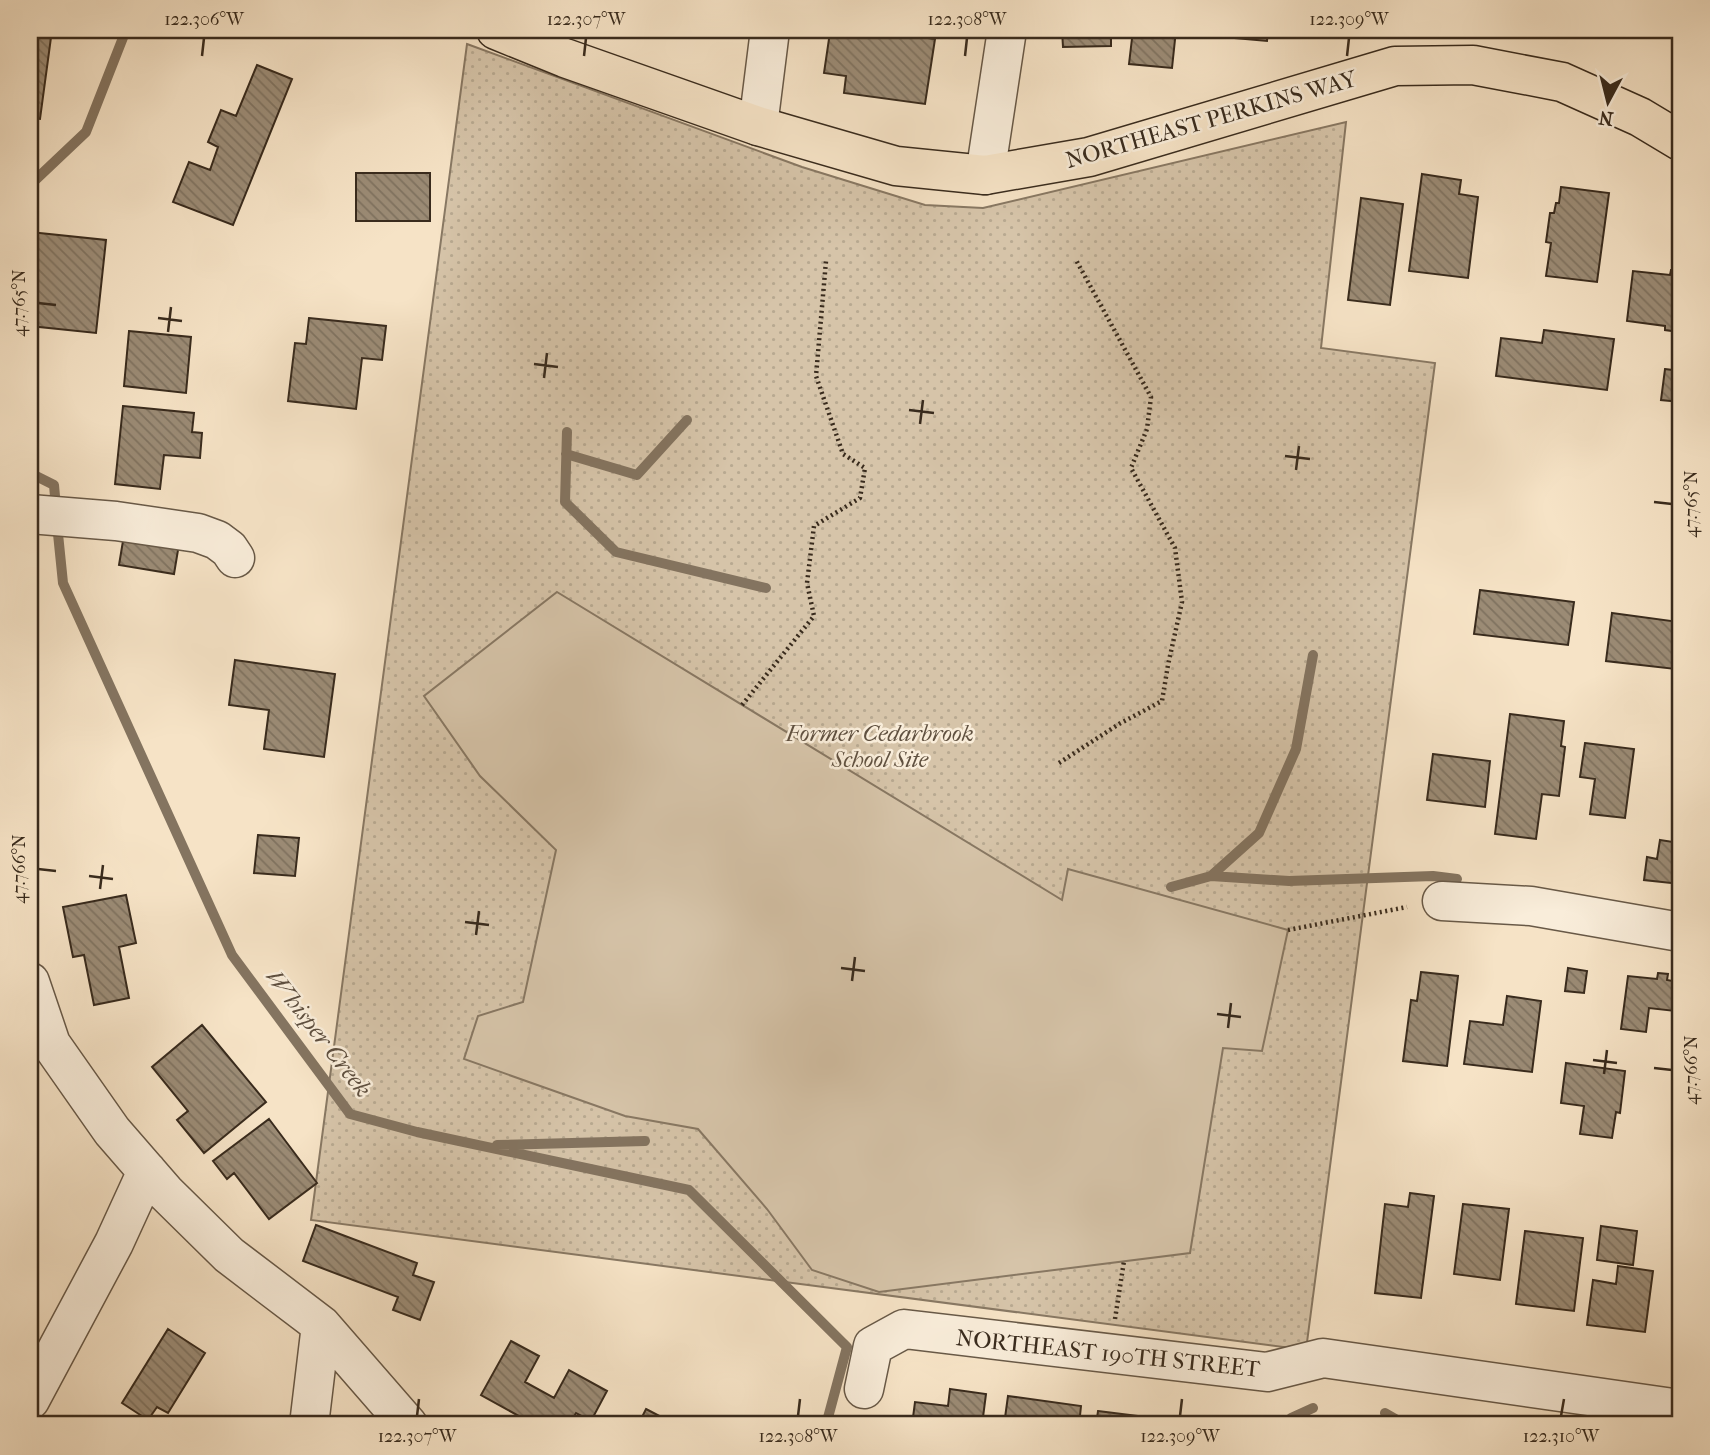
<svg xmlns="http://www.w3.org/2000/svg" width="1710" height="1455" font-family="'IM FELL French Canon',serif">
  <defs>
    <pattern id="park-dots" width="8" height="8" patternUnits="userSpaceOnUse" patternTransform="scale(1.75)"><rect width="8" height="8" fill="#d6c4a9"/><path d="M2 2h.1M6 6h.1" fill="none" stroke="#b8a991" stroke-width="1.8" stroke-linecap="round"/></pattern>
    <pattern id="building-back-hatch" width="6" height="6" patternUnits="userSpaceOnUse" patternTransform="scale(1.75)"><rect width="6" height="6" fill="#9b8b75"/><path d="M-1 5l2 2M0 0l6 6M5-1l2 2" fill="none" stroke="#7f725f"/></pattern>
  </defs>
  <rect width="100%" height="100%" fill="#f6e3c6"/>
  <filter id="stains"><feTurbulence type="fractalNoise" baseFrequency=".00286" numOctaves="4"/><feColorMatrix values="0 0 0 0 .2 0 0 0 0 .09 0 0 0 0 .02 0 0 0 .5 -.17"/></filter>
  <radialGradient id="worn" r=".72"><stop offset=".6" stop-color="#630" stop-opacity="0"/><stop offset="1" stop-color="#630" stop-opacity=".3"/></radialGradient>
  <path fill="url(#park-dots)" stroke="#887863" stroke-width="2" d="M467 44 802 167 925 205 983 208 1346 122 1321 348 1435 363 1306 1350 311 1220Z"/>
  <path fill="#d6c4a9" stroke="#887863" stroke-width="2" d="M557 592 1062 900 1068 869 1288 930 1262 1051 1223 1048 1190 1253 879 1292 812 1270 767 1209 698 1129 625 1116 464 1059 478 1016 523 1002 556 850 480 776 424 696Z"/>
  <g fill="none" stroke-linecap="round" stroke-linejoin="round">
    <path stroke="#847460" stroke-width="10" d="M368 30 379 34
      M30 185 86 132 126 30
      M567 432 565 502 616 552 766 588
      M566 454 637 475 687 420
      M30 473 54 485 56 508
      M57 524 63 583 232 955 350 1114 417 1132 689 1190 847 1347 826 1425
      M1211 876 1259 833 1296 749 1313 655
      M1171 887 1211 876 1289 881 1433 876 1457 879
      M497 1145 645 1141
      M1385 1413 1406 1425
      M1289 1425 1291 1418 1313 1408"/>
  </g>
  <path fill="url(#building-back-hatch)" stroke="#392b1d" stroke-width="2" d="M30 30H52L40 119 30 118Z
    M853 30H869L935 39 925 104 844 93 846 76 824 73 830 32 852 35Z
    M1062 30H1111V46L1063 47Z
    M1133 30H1176L1172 68 1129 64Z
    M1235 30H1268L1267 41 1235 38Z
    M257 65 292 79 233 225 173 202 189 162 210 170 218 147 208 142 221 110 236 116Z
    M356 173H430V221H356Z
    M1422 174 1461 180 1459 194 1478 197 1468 278 1409 271Z
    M1561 187 1609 193 1597 282 1546 276 1551 243 1546 242 1550 213H1554L1556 203H1559Z
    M1361 198 1403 204 1390 305 1348 300Z
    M30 232 106 240 96 333 30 326Z
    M1671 270 1680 271V332L1665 330V326L1627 321 1633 271 1670 275Z
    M309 318 386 326 382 360 362 358 356 409 288 401 295 343 306 344Z
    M1544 330 1614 339 1607 390 1496 376 1501 338 1542 343Z
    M129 331 191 337 186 393 124 386Z
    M1665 369 1680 371V402L1661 400Z
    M123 406 194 413 192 432 202 433 200 458 164 455 160 489 115 484Z
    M124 535 179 544 174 574 119 565Z
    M1480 590 1574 602 1568 645 1474 634Z
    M1612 613 1679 622 1678 634H1680V666L1675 665V669L1606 661Z
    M235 660 335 674 324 757 264 749 269 710 229 705Z
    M1510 714 1564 721 1561 746 1565 747 1559 796 1542 794 1536 839 1495 834Z
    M1585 743 1634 749 1625 818 1590 814 1595 779 1580 777Z
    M1433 754 1490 761 1485 807 1427 800Z
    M258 835 299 838 295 876 254 873Z
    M1660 840 1680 843V884L1644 880 1647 857 1657 859Z
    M126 895 136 943 119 947 129 998 94 1005 84 955 73 957 63 907Z
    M1568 968 1587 971 1584 993 1565 991Z
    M1421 972 1458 976 1447 1066 1403 1061 1411 1000 1417 1001Z
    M1658 973 1668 974 1667 980 1678 982 1675 1011 1649 1008 1646 1032 1621 1029 1628 976 1657 979Z
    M1507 996 1541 1001 1532 1072 1464 1064 1470 1021 1503 1025Z
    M202 1025 266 1102 204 1153 177 1120 188 1111 152 1067Z
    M1566 1063 1625 1071 1620 1113 1616 1112 1612 1138 1580 1134 1584 1106 1561 1103Z
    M269 1119 317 1183 269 1219 234 1173 227 1179 213 1161Z
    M1410 1193 1434 1196 1421 1298 1375 1293 1385 1204 1408 1207Z
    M1463 1204 1509 1209 1500 1280 1454 1274Z
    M316 1225 417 1263 413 1275 434 1282 420 1320 393 1310 398 1297 303 1261Z
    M1601 1226 1637 1231 1633 1265 1597 1260Z
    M1525 1231 1583 1238 1574 1311 1516 1304Z
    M1618 1266 1653 1271 1645 1332 1587 1325 1593 1280 1616 1284Z
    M168 1329 205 1353 168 1413 157 1407 148 1420 122 1403Z
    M511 1341 539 1356 525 1382 554 1398 569 1370 607 1391 591 1421 576 1413 569 1425H535L481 1395Z
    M950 1389 986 1394 982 1425H912L915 1402 948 1406Z
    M1008 1396 1081 1406 1079 1425H1004Z
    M646 1409 669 1421 667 1425H638Z
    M1098 1411 1169 1420V1425H1096Z"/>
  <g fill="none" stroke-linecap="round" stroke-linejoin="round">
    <defs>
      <path id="minor" d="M758 126 770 30
        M985 175 1007 30
        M30 514 116 521 198 533 217 540 229 549 235 558
        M1442 901 1531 906 1680 932
        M30 982 51 1044 112 1131 165 1192 229 1255 321 1325 408 1425
        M864 1389 873 1346 904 1329 1267 1372 1323 1358 1680 1409
        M30 1400 114 1243 147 1171
        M309 1425 321 1325"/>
      <path id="major" d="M496 30 565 58 758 126 896 166 985 175 1089 157 1395 66 1473 65 1562 82 1640 117 1680 141"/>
    </defs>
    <use href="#minor" stroke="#685947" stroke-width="41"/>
    <use href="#major" stroke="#392b1d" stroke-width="41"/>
    <path stroke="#392b1d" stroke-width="4.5" stroke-dasharray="2 3.5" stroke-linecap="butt" d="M742 705 814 616 807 583 814 526 860 498 865 468 843 454 816 376 826 261
      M1059 763 1119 724 1162 701 1168 665 1182 602 1175 548 1131 468 1147 429 1151 397 1076 260
      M1288 930 1407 907
      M1115 1319 1124 1261"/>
    <use href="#minor" stroke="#f9edda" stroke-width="38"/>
    <use href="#major" stroke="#f6e3c6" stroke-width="38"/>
  </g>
  <path fill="none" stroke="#392b1d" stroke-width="2.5" d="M202 56 204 38M584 56 586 38M965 56 967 38M1347 56 1349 38M38 303 56 305M158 318 182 321M168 332 171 307M534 364 558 367M544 378 547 353M909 410 934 413M920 424 923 400M1285 456 1310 459M1296 470 1299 446M1654 502 1672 504M38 869 56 871M89 876 113 879M100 889 103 865M465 922 489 925M476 935 479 911M841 968 865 971M852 981 855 957M1217 1014 1241 1017M1228 1028 1231 1003M1593 1060 1617 1063M1654 1068 1672 1070M1604 1074 1607 1050M417 1416 419 1399M798 1416 800 1399M1180 1416 1182 1399M1561 1416 1564 1399"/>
  <g text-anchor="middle" stroke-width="5" stroke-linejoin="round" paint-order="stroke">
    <g font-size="23" fill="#392b1d" stroke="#f9edda">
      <text transform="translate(1211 119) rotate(-16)" y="8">NORTHEAST PERKINS WAY</text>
      <text transform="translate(1108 1353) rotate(6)" y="8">NORTHEAST 190TH STREET</text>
    </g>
    <g font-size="23" font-style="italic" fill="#605140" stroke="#f9edda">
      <text x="880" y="741">Former Cedarbrook<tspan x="880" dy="26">School Site</tspan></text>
    </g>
    <g font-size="24" font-style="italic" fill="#5e4f3f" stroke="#f9edda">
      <text transform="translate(319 1033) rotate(52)" y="8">Whisper Creek</text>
    </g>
  </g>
  <rect width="1710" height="1455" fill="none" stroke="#f6e3c6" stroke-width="77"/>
  <g transform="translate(1608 102) rotate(187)" stroke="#f9edda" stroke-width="5" paint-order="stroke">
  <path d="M0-5L12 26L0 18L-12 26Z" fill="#392b1d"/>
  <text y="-10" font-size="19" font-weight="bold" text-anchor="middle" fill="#392b1d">N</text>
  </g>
  <rect x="38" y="38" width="1634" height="1378" fill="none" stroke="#392b1d" stroke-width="2.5"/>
  <g font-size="18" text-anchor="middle" fill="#392b1d">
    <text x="204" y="25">122.306°W</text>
    <text x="586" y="25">122.307°W</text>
    <text x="967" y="25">122.308°W</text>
    <text x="1349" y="25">122.309°W</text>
    <text transform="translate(19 303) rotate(-90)" y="6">47.765°N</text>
    <text transform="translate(1691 504) rotate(-90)" y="6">47.765°N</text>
    <text transform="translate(19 869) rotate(-90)" y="6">47.766°N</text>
    <text transform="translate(1691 1070) rotate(-90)" y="6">47.766°N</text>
    <text x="417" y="1442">122.307°W</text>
    <text x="798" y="1442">122.308°W</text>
    <text x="1180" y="1442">122.309°W</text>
    <text x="1561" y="1442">122.310°W</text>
  </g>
  <rect width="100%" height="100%" filter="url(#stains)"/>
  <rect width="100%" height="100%" fill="url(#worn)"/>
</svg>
